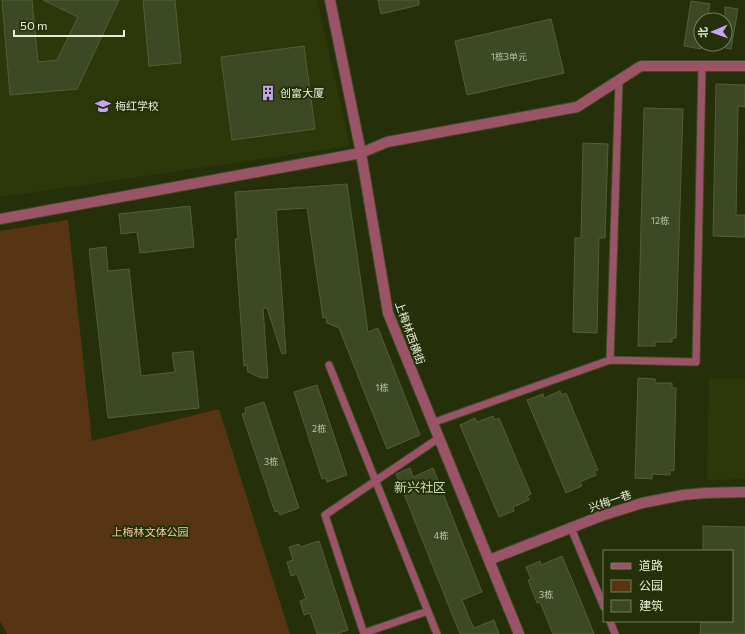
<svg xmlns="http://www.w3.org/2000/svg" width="745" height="634" font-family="Commissioner,'Noto Sans SC',sans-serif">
  <rect width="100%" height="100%" fill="#25300b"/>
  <path fill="#2c380a" d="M0 0H317L350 146 0 197Z
    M709 378 745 379V479L707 480Z"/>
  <path fill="#573512" d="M68 220 92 441 219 409 290 634H7L0 621V231Z"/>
  <path fill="#3d4924" stroke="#525e38" d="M2 0H32L38 62 57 60 78 17 43 0H119L77 89 10 95Z
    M143 0H175L181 63 149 66Z
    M378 0H419V5L381 14Z
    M691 1 710 4 707 20H701V49L684 46Z
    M725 7 738 9 731 49 725 48Z
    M551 19 564 73 467 95 455 41Z
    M304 46 315 129 232 140 221 57Z
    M716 84 745 85V107L738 106 736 215H745V237L713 236Z
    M644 108 683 109 676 338H672V342H655V346H638Z
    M583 143 608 144 605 238H599L597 333 573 332 575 238H581Z
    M347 184 368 332 378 328 420 435 387 449 339 328 327 323 326 317 323 318 307 208 276 210 286 353 282 354 267 308H263L268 378H261L248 372 247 365 244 366 235 239H238L235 192Z
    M190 206 194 247 140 253 137 232 121 234 119 214Z
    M106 247 108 271 129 269 141 376 175 372 172 353 193 351 199 408 108 418 89 249Z
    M638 378 655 379V383H672V388H676L674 471 670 470V475L652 474V479L635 478Z
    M317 385 347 475 327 482 326 478 322 479 294 392Z
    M560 391 562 395 566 393 598 470 594 471 596 475 580 482 582 486 566 493 527 400 543 394 544 398Z
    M264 402 299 508 280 515 278 511 275 512 242 414 246 413 245 408Z
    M493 416 495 420 499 418 531 494 527 496 529 500 513 507 514 511 499 517 460 425 475 418 477 422Z
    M410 468 413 477 433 468 482 592 462 600 470 620 474 628 494 620 499 634H460L396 474Z
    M703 526 745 527V634H700L701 621H732V551H703Z
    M319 541 348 630 336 634H317L310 613 304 615 300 601 306 599 297 574 291 576 287 562 293 560 289 547 299 544 300 547Z
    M562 556 582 604 594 634H553L540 602 537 603 528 580 531 579 526 567 540 561 541 565Z"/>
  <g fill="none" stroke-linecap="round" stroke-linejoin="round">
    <defs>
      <path id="service" d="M610 360 696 362 702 66
        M329 365 437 634
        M432 423 610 360 619 80
        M571 528 604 607
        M610 621 615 634
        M364 633 428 611
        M364 634 325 515 439 438"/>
      <path id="minor" d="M330 0 361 153 388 313 519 634
        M0 219 361 153 387 142 577 107 641 66H745
        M489 560 601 516 642 503 683 495 705 493 745 492"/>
    </defs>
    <use href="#service" stroke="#404b28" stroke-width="9"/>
    <use href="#minor" stroke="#404b28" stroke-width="12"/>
    <use href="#service" stroke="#9b5467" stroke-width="7"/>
    <use href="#minor" stroke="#9b5467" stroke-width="10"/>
  </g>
  <defs>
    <symbol id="building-bare" viewBox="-9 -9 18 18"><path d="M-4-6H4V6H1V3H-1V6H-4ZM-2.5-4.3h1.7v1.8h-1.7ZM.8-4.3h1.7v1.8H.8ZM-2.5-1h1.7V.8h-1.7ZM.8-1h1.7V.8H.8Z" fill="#c6a6f0" stroke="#25300b" stroke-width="2.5" paint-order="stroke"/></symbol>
    <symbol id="school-bare" viewBox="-9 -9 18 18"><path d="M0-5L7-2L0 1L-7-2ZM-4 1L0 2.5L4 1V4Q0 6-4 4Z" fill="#c6a6f0" stroke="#25300b" stroke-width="2.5" paint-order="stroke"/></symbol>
  </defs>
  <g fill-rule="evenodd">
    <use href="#building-bare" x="257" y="82" width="22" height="22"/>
    <use href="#school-bare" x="92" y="95" width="22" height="22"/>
  </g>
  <g text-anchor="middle" stroke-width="4" stroke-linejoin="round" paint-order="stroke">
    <g font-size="9" fill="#bcc5ac">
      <text x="509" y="60">1栋3单元</text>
      <text x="660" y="224">12栋</text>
      <text x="382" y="391">1栋</text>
      <text x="319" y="432">2栋</text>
      <text x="271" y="465">3栋</text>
      <text x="441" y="539">4栋</text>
      <text x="546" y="598">3栋</text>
    </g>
    <g font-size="11" fill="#e6eed9" stroke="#25300b" text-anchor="start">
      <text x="280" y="97">创富大厦</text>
      <text x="115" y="110">梅红学校</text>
    </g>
    <g font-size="11" fill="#e6eed9" stroke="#25300b">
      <text transform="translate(410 333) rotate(70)" y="4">上梅林西横街</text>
      <text transform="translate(610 501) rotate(-19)" y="4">兴梅一巷</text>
    </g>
    <g font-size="11" fill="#f5c9a1" stroke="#25300b">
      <text x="150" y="536">上梅林文体公园</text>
    </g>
    <g font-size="13" fill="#cddcb1" stroke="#25300b">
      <text x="420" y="492">新兴社区</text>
    </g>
  </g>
  <rect x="603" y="550" width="130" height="72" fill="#25300b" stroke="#727c5d"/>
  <rect x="611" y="563" width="20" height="6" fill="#9b5467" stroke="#727c5d"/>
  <text x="639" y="570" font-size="12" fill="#e6eed9">道路</text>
  <rect x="611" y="580" width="20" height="12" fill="#573512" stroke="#727c5d"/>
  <text x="639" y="590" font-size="12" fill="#e6eed9">公园</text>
  <rect x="611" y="600" width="20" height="12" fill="#3d4924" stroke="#727c5d"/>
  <text x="639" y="610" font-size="12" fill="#e6eed9">建筑</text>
  <g transform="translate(713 32) rotate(268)"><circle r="19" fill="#25300b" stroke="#727c5d"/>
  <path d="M0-3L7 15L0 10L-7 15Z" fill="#c6a6f0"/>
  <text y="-6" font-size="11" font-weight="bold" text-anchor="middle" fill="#e6eed9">北</text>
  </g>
  <path d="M14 30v6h110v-6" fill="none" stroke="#e6eed9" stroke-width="2"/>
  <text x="20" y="30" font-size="12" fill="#e6eed9" stroke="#25300b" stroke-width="3" paint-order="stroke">50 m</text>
</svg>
